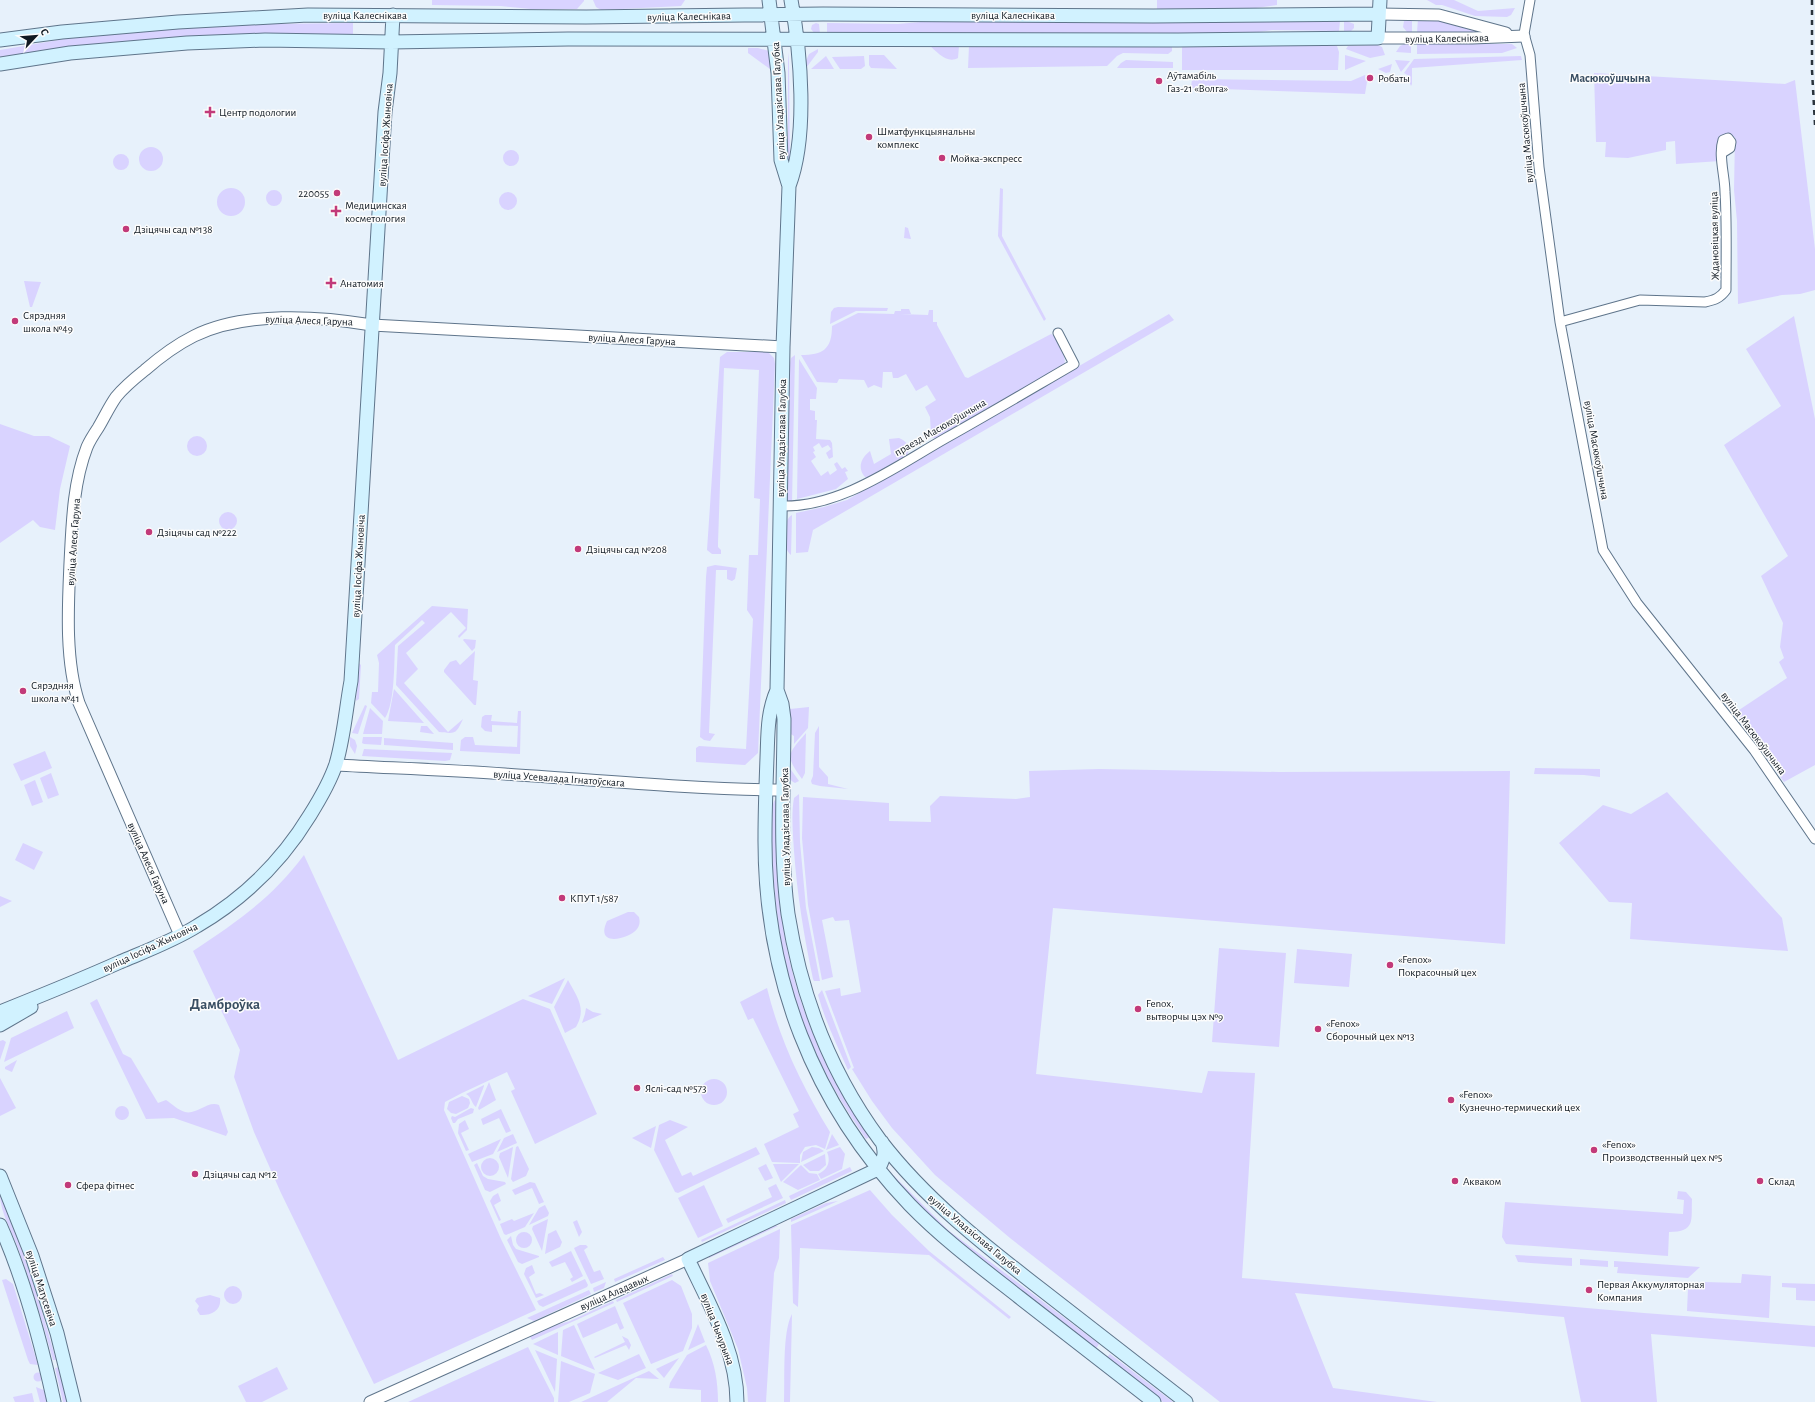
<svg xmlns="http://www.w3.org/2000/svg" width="1815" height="1402" font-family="'Alegreya Sans',sans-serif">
  <rect width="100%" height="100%" fill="#e7f1fb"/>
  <path fill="#d9d3ff" d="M432 0H584V1L577 9H531L501 6 432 5Z
    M593 0H685L681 6 601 10 596 7Z
    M1157 0H1277V5L1234 11 1157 10Z
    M1427 0H1454L1478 11 1515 8 1511 15 1507 17 1475 16 1442 5H1436Z
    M1408 19H1412V32H1407L1403 27 1404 21Z
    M1418 19H1439L1497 33 1417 32Z
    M1344 20 1354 24V28L1351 31H1344Z
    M932 21H1340L1339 31 1272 30 1239 35 827 33V23L898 24Z
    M353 23V35L0 60V50L76 37 203 25Z
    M816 23 819 24 820 34H815L811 29 812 25Z
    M1406 43 1411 44V53L1396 52 1400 46Z
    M1417 43 1507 44H1512L1517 48 1502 53 1417 54Z
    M929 45 959 46 958 58C947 64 937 52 929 45Z
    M1297 45 1337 46 1339 52 1338 70H1182V48L1183 46Z
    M1377 45 1382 47 1385 55 1370 58 1346 49 1348 46Z
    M969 46H1172V51L1168 54 1123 53 1117 56 1107 66 968 68Z
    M748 48H758L769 51 777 69H770L748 53Z
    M818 49V52L806 68 805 63 809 54Z
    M788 52 789 62 790 171 788 169Z
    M869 55H884L897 69 871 68 869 65Z
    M1345 55 1366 61 1345 70Z
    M826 56 834 69H811Z
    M864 56 865 66 861 69H840L832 57Z
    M1521 56 1522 60 1412 68V84L1411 86 1408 79 1409 76 1404 73 1414 59Z
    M1126 60 1173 62V68H1117L1121 63Z
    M1395 60 1410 61 1401 72Z
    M1392 64 1390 72 1386 73 1378 69Z
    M1594 73 1785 84 1795 80 1815 249V290L1800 294 1782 295 1738 304 1737 221 1734 190 1735 137 1719 138 1720 161 1676 164 1675 141 1666 142V150L1628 158 1605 157 1606 142H1596Z
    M1365 75 1367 82 1365 94 1191 88 1192 79 1351 81Z
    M139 159a12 12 0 1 1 24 0a12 12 0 1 1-24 0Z
    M503 158a8 8 0 1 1 16 0a8 8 0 1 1-16 0Z
    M113 162a8 8 0 1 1 16 0a8 8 0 1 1-16 0Z
    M217 202a14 14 0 1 1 28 0a14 14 0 1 1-28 0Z
    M1000 188 1003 189 1002 236 1046 319 1044 321 998 236Z
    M266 198a8 8 0 1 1 16 0a8 8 0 1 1-16 0Z
    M499 201a9 9 0 1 1 18 0a9 9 0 1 1-18 0Z
    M905 227 908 228 911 239 904 238Z
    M24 281 41 282 32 307H30Z
    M838 307 888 308 887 311H856L830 324 831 312 834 308Z
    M901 309H909L911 314H900L928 315 929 310H933V322H937V325L965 377 968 378 1051 334C1057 336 1068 359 1064 366L938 438H932L930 434 931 433 930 417 925 407 936 400 927 385 916 391 906 374 898 378H893L892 372H883L882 388 874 385 868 388 864 380 839 379 837 383 817 382 801 355C823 355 832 349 832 326L858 313 894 314 895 311H901Z
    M1169 314 1174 320 813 530 808 552 796 553V513L824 507 847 500Z
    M1794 316 1815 419V765L1784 782 1736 712 1787 678 1779 662 1784 658 1780 647 1783 623 1761 576 1788 556 1724 445 1781 406 1746 349Z
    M727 352H768L774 358 775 364 758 753 745 765 696 762V748L699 746 746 749 753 619 747 610 749 555H758L760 499 754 498 759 370 724 368 718 543V547L721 550V554H712L707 550 720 357Z
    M795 355 792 503 788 502 786 498 790 363 791 358Z
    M799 359 817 388 816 399H810V410L815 411V420H817L816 439 830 440 832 443 833 457 829 459 826 453 831 449 828 445 822 448 819 443 813 447 815 451 813 452 816 457 811 461 821 476 828 471 830 475 837 470 834 464 837 462 842 469 845 467 848 471 845 472 848 479 836 489 797 499Z
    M0 424 34 436H49L70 446 60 489 55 530 40 527 33 520 0 543Z
    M187 446a10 10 0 1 1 20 0a10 10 0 1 1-20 0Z
    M899 438C907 441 911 447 907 455L868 478 865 477C857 468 861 458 870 451L874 464 891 454 889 439Z
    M219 521a9 9 0 1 1 18 0a9 9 0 1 1-18 0Z
    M792 515 791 555C782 549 782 520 792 515Z
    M715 565 737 568 735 579 732 581 727 579V570H716L709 733 715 734 710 741 704 740 700 737 706 577 707 567Z
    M432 606 468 609 467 630 459 638 458 636 466 628 451 612 406 653 418 669 404 683 448 732 463 719C456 734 456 734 439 732L396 685 398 646 425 623 422 620 395 645C394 663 395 703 385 718L371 703 372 692H378L379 663 377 655Z
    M464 639 476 640 475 648 472 651 463 640Z
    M475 651 473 680 478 681 476 705H474L444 672V670L450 662 456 660 460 665Z
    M358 662 361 665 359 699 356 701Z
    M394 689 424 723 388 721Z
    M365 705 367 706 358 734 352 733Z
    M809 707 808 728 794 744V736L789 733 790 709Z
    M370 708 383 721 382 734H363Z
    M518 711H521L520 754 460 751 461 740 465 737H473L475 745 517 747 518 726 492 725V732L485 731 481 727 482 717 485 715H492L491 721 517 723Z
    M421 726H427L434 734 420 732Z
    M819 726V767L828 777V784L848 789 820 786 812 784 811 781 813 776 815 733Z
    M806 733 805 773 802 779C785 755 787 755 806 733Z
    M350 737 355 740 357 746 355 754 350 746Z
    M363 737H382L381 745 364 744 362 743Z
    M384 738 453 743V750L384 745Z
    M364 749 452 753 450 760 445 761 362 756Z
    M45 751 52 768 21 781 13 764Z
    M789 767 799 781 795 783C788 780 789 774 789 767Z
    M1535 768 1600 769V777L1584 775 1534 774Z
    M1099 769 1279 772 1510 771 1505 944 1053 908 1036 1074 1202 1093 1208 1071 1255 1073 1242 1278 1644 1313 1815 1326V1347L1651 1334 1657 1402H1581L1564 1317 1295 1293 1333 1388 1437 1402H1220L1010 1238 935 1175 892 1128 872 1101 852 1069 854 1068 825 991 840 988 841 996 861 992 849 920 835 921 833 917 822 920 833 977 822 980 808 905 802 838 803 797 889 803V821L931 822 930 806 940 796 1016 799 1030 797 1029 771Z
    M51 773 59 795 48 799 40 778Z
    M35 780 43 802 32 806 24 785Z
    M1667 792 1782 918 1788 951 1630 939 1632 903 1609 902 1559 843 1603 805 1631 814Z
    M799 794 800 842 806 908 820 981H814L813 979C804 936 797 894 794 851 793 834 791 815 794 798Z
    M775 800C779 809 776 843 777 855 777 871 779 887 780 903 789 990 821 1066 870 1137L866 1139C844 1107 824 1074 809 1038 783 977 773 908 772 842 772 834 770 805 775 800Z
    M23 843 43 852 34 870 15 860Z
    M304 855 398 1060 523 999 550 1009 597 1114 535 1144 511 1091 515 1089 507 1072 462 1093 445 1102 444 1110 501 1239 536 1310 374 1384 281 1193 254 1132 234 1077 240 1050 193 951C238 921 272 898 304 855Z
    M0 896 12 901 0 907Z
    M628 912H634L639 917C640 921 640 925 637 929 631 938 594 949 607 921Z
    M1219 948 1286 953 1279 1047 1212 1042Z
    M1297 949 1352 954 1349 987 1294 983Z
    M565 978 552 1004 528 996Z
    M568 980C577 997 587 1008 576 1027L565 1033 554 1007Z
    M767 988C780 1041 802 1086 830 1132L825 1149 816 1145 805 1147 800 1155V1163L772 1162 764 1144 799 1127 793 1114 799 1111 753 1018 748 1020 740 1002Z
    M822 990 851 1067 848 1070C837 1045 825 1021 818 995Z
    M97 999 123 1054 131 1058 158 1103 166 1100C172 1104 178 1110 185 1112 197 1115 208 1100 219 1105L228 1132 226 1136 174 1118 146 1119 90 1003Z
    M586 1008 593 1012 602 1014 582 1023 585 1014Z
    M67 1011 74 1028 4 1062 11 1038Z
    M3 1040 6 1042 0 1060V1041Z
    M17 1060 12 1072 5 1069V1067Z
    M0 1078 16 1108 0 1116Z
    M701 1092a13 13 0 1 1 26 0a13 13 0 1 1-26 0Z
    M489 1082 496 1100 479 1110 478 1108Z
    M484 1085V1086L476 1107C471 1103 472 1097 466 1094Z
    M462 1096 469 1099 470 1103 468 1108 456 1114 451 1113 447 1109 449 1102Z
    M115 1113a7 7 0 1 1 14 0a7 7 0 1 1-14 0Z
    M471 1108 474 1109 473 1113 458 1119 455 1123H453L451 1118 452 1116 455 1117Z
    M501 1109 511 1131 506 1133 499 1118 483 1125 481 1119Z
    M465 1120 469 1129 461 1133 469 1150 466 1151 458 1133 459 1124Z
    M670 1120 688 1127 665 1140 682 1176 691 1172 693 1176 756 1147 760 1154 678 1193 675 1192 654 1150 659 1125Z
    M656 1126 651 1148 632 1138Z
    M513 1134 517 1143 497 1152 504 1138Z
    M832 1134 839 1145 826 1150Z
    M501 1139 493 1154 472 1162 468 1154Z
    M518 1146 529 1169 526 1176 513 1182 511 1179 516 1147Z
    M513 1147 508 1178 499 1157 500 1153Z
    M812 1147 819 1148 824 1151 801 1162 803 1152Z
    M840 1147 845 1154 842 1169 821 1179 818 1174C828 1170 831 1161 827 1152Z
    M825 1154 826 1165 819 1171H810L803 1165Z
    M481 1167a9 9 0 1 1 18 0a9 9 0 1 1-18 0Z
    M477 1163 483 1176 488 1179 505 1182 506 1184 490 1192 485 1190 474 1165Z
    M766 1164 773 1178 765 1181 758 1168Z
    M773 1164H799L781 1182Z
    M801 1165 809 1173 817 1174 820 1180 798 1190 783 1182Z
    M850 1167 852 1171 791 1200 789 1196Z
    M894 1176 948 1230 1099 1344 1095 1350 969 1251 924 1212 892 1177Z
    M530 1182 535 1183 544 1202 539 1204 532 1188 515 1195 512 1190Z
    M776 1184 783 1198 728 1223 726 1219 772 1197 768 1188Z
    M704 1185 723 1226 698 1238 678 1198Z
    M870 1190 892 1215 929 1251 1011 1317 1009 1319 929 1255 800 1248 798 1307 793 1303 791 1225Z
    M1678 1191 1686 1192 1692 1199C1691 1220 1696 1232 1669 1232L1668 1256 1506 1244 1502 1237 1505 1202 1683 1214 1684 1200 1677 1199Z
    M498 1193 501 1201 494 1205 501 1220 499 1221 490 1201 493 1196Z
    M0 1194C23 1247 40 1303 56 1360H53C43 1324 32 1287 19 1251 13 1233 0 1213 0 1194Z
    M785 1200 786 1203 702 1242 701 1240Z
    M838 1201 791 1222V1219L826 1203Z
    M545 1205 549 1213 548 1216 529 1225 539 1208Z
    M534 1213 525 1227 506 1235 504 1234 500 1224 512 1219 514 1221Z
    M548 1219 542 1251 532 1229 533 1226Z
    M577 1220 582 1232 579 1237 573 1222Z
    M772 1225 778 1226 709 1258V1255Z
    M780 1229 779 1258 774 1273 766 1402H748L747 1388 738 1349 710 1281 708 1263Z
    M556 1230 562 1242 560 1247 545 1254 548 1234Z
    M516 1240a8 8 0 1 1 16 0a8 8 0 1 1-16 0Z
    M511 1236 513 1245 516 1249 539 1256V1257L522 1264 518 1262 507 1240Z
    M580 1245H586L588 1247 584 1250 594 1272 600 1270 604 1279 591 1284 574 1248Z
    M571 1251 583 1276 572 1282 570 1279 573 1277 565 1262 552 1267 549 1262Z
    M1515 1255 1572 1258V1266L1518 1262Z
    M663 1257 665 1260 615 1282 614 1279Z
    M1580 1259 1608 1261V1267L1580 1265Z
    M1614 1261 1700 1267 1688 1278 1617 1273 1618 1267H1614Z
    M532 1265 535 1273 529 1277 536 1294 540 1293 544 1295 536 1298 524 1274 526 1268Z
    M672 1274 673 1276 617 1302 616 1300Z
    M1742 1274 1771 1276 1769 1318 1687 1311 1688 1288 1704 1282 1741 1283Z
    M6 1279 13 1284 38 1365 30 1364 28 1360 2 1280Z
    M585 1279 588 1285 587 1287 543 1307 539 1305 537 1301Z
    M672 1280 681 1286 692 1314V1328L683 1351 651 1364 623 1303Z
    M606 1282 604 1288 594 1292 593 1288Z
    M1782 1283 1815 1284V1301L1796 1300V1288L1782 1287Z
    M224 1295a9 9 0 1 1 18 0a9 9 0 1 1-18 0Z
    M589 1290 591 1294 534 1321 527 1318Z
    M210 1295 220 1298C222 1310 211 1316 200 1315L197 1310 199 1306 195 1301 197 1298Z
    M613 1301 614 1303 532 1340 529 1335 549 1327 570 1321Z
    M615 1306 624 1328 620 1330 617 1323 583 1338 577 1324Z
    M792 1314 790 1402H784C785 1380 782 1332 792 1314Z
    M698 1324 705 1342 688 1350Z
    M574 1325 595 1370 561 1356 563 1330Z
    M558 1332V1355L533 1344Z
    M622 1336 628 1339 631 1345 629 1350 626 1345 595 1358 594 1357 625 1342Z
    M706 1345C715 1363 718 1382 718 1402H701V1390L669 1388 670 1383 687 1355Z
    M528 1347 554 1398V1402H408Z
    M535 1350 557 1359 555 1392Z
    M639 1354 646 1368 618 1380 598 1373Z
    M1110 1354 1173 1402H1163L1106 1358Z
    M679 1358 664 1378 656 1369Z
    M561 1361 595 1374 590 1393 569 1402H558Z
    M59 1367 67 1402H63L55 1368Z
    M277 1367 288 1389 262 1402H246L238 1386Z
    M649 1371 659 1379 636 1378 607 1402H581Z
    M33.5 1377a4.5 4.5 0 1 1 9 0a4.5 4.5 0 1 1-9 0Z
    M36 1387 46 1391 48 1402H40Z
    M32 1393 34 1402H15L13 1397Z"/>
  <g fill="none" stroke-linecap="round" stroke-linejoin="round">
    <defs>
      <path id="minor" d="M1530 0 1524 34 1530 55 1539 167 1560 322 1603 550 1637 603 1754 750 1815 839
        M1560 322 1640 300 1705 302C1715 300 1720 298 1726 290 1726 257 1727 224 1725 192 1725 176 1718 155 1723 140L1728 138 1731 142 1730 148 1722 153
        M780 506C840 508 895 467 946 438 989 414 1031 389 1074 364L1058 333"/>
      <path id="tertiary" d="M1379 14 1439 15 1506 33
        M1378 38H1472L1524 36
        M336 765C392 768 448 770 505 774 597 780 689 789 782 790
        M180 935 79 703C65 661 68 607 70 563 72 524 73 483 87 447 90 440 94 434 98 428 104 418 109 407 116 397 124 387 135 378 145 370 160 357 176 345 194 336 244 311 319 316 372 325L783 347
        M370 1402 688 1259"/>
      <path id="secondary" d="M769 0 778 73 781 160 789 186
        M791 0C801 53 808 136 789 186L783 347 777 690 782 704 784 719C784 784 779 849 788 914 801 995 831 1074 880 1140 925 1199 984 1245 1042 1290 1090 1327 1138 1365 1186 1402
        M0 40 62 32 178 22 308 15 586 17 823 14 1153 16 1379 14
        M0 64 70 53 187 43 265 40 391 42 568 39 1178 40 1378 38 1380 0
        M777 690C767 713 768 734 767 758 766 784 765 810 765 837 764 976 813 1104 910 1205 943 1239 982 1268 1019 1297 1064 1332 1109 1367 1154 1402
        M0 1012C40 996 80 980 120 962 146 951 173 941 197 926 243 899 282 861 310 815 320 799 330 782 336 764 344 737 346 708 351 681L385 112 390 73 393 15
        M0 1025 31 1007
        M0 1176 32 1256 57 1333 74 1402
        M0 1225C25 1281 41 1342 54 1402
        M737 1402C737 1351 709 1304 688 1259L878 1169C884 1160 886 1152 882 1142"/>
    </defs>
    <use href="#minor" stroke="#5f758b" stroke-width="11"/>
    <use href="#tertiary" stroke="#5f758b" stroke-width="13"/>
    <use href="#secondary" stroke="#5f758b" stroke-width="15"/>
    <use href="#minor" stroke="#fff" stroke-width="9"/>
    <use href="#tertiary" stroke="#fff" stroke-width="11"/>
    <use href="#secondary" stroke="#d1f2ff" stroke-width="13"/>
    <path stroke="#2c353e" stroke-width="2.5" stroke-dasharray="5 5" stroke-linecap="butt" d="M1812 0V70L1815 125"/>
  </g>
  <g fill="#c23a79" stroke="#fcfcfc" stroke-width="1.5">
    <circle cx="1370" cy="78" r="4"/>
    <circle cx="1159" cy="81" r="4"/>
    <path d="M208 106h4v4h4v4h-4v4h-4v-4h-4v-4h4z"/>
    <circle cx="869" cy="137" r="4"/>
    <circle cx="942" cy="158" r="4"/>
    <circle cx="337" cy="193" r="4"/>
    <path d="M334 205h4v4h4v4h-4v4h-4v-4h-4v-4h4z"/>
    <circle cx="126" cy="229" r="4"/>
    <path d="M329 277h4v4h4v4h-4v4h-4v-4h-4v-4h4z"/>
    <circle cx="15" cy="321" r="4"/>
    <circle cx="149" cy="532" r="4"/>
    <circle cx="578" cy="549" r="4"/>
    <circle cx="23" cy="691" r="4"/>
    <circle cx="562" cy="898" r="4"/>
    <circle cx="1390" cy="965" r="4"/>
    <circle cx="1138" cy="1009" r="4"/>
    <circle cx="1318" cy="1029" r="4"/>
    <circle cx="637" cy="1088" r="4"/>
    <circle cx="1451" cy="1100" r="4"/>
    <circle cx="1594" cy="1150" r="4"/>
    <circle cx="195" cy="1174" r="4"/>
    <circle cx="1455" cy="1181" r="4"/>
    <circle cx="1760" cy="1181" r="4"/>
    <circle cx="68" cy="1185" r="4"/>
    <circle cx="1589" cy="1290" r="4"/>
  </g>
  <g text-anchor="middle" stroke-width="3" stroke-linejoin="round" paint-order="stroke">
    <g font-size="11" fill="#101922" stroke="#fcfcfc">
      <text x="365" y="19">вуліца Калеснікава</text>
      <text x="1013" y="19">вуліца Калеснікава</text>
      <text transform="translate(689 16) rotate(-1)" y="4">вуліца Калеснікава</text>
      <text transform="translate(1447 38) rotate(-1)" y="4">вуліца Калеснікава</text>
      <text transform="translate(778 101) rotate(-93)" y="4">вуліца Уладзіслава Галубка</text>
      <text transform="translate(1525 133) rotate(-95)" y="4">вуліца Масюкоўшчына</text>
      <text transform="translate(385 135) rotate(-86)" y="4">вуліца Іосіфа Жыновіча</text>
      <text transform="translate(1714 236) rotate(-91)" y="4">Ждановіцкая вуліца</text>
      <text transform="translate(309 320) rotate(2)" y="4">вуліца Алеся Гаруна</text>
      <text transform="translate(632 339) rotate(3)" y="4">вуліца Алеся Гаруна</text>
      <text transform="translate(940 427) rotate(-30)" y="4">праезд Масюкоўшчына</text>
      <text transform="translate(781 438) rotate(-89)" y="4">вуліца Уладзіслава Галубка</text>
      <text transform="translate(1597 450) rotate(80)" y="4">вуліца Масюкоўшчына</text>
      <text transform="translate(73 542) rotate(-86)" y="4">вуліца Алеся Гаруна</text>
      <text transform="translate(358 566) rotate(-87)" y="4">вуліца Іосіфа Жыновіча</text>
      <text transform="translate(1754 733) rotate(53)" y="4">вуліца Масюкоўшчына</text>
      <text transform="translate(559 778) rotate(4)" y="4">вуліца Усевалада Ігнатоўскага</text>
      <text transform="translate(785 827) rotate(-91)" y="4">вуліца Уладзіслава Галубка</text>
      <text transform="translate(149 863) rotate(66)" y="4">вуліца Алеся Гаруна</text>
      <text transform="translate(150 947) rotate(-25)" y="4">вуліца Іосіфа Жыновіча</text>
      <text transform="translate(975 1234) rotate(40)" y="4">вуліца Уладзіслава Галубка</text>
      <text transform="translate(42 1288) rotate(72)" y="4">вуліца Матусевіча</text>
      <text transform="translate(614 1292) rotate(-24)" y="4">вуліца Аладавых</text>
      <text transform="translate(718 1329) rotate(69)" y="4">вуліца Чычурына</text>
    </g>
    <g font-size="11" fill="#101922" stroke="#fcfcfc" text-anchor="start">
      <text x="1167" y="79">Аўтамабіль<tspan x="1167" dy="13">Газ-21 «Волга»</tspan></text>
      <text x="1378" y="82">Робаты</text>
      <text x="219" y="116">Центр подологии</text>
      <text x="877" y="135">Шматфункцыянальны<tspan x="877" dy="13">комплекс</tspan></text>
      <text x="950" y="162">Мойка-экспресс</text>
      <text x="329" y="197" text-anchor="end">220055</text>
      <text x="345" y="209">Медицинская<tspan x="345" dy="13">косметология</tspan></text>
      <text x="134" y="233">Дзіцячы сад №138</text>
      <text x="340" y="287">Анатомия</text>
      <text x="23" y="319">Сярэдняя<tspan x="23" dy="13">школа №49</tspan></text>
      <text x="157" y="536">Дзіцячы сад №222</text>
      <text x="586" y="553">Дзіцячы сад №208</text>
      <text x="31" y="689">Сярэдняя<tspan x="31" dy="13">школа №41</tspan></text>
      <text x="570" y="902">КПУТ 1/587</text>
      <text x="1398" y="963">«Fenox»<tspan x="1398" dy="13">Покрасочный цех</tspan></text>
      <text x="1146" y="1007">Fenox,<tspan x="1146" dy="13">вытворчы цэх №9</tspan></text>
      <text x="1326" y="1027">«Fenox»<tspan x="1326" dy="13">Сборочный цех №13</tspan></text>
      <text x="645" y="1092">Яслі-сад №573</text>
      <text x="1459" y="1098">«Fenox»<tspan x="1459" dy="13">Кузнечно-термический цех</tspan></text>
      <text x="1602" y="1148">«Fenox»<tspan x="1602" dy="13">Производственный цех №5</tspan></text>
      <text x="203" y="1178">Дзіцячы сад №12</text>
      <text x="1463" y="1185">Акваком</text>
      <text x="1768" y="1185">Склад</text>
      <text x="76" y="1189">Сфера фітнес</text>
      <text x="1597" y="1288">Первая Аккумуляторная<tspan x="1597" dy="13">Компания</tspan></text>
    </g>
    <g font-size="12" font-weight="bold" fill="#394e62" stroke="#fcfcfc">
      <text x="1610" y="82">Масюкоўшчына</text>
    </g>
    <g font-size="15" font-weight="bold" fill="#394e62" stroke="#fcfcfc">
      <text x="225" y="1009">Дамброўка</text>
    </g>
  </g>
  <g transform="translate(36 36) rotate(64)" stroke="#fcfcfc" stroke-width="3" paint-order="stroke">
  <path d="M0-3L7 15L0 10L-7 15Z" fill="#101922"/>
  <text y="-6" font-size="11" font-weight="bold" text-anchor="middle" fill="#101922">С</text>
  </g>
</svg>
